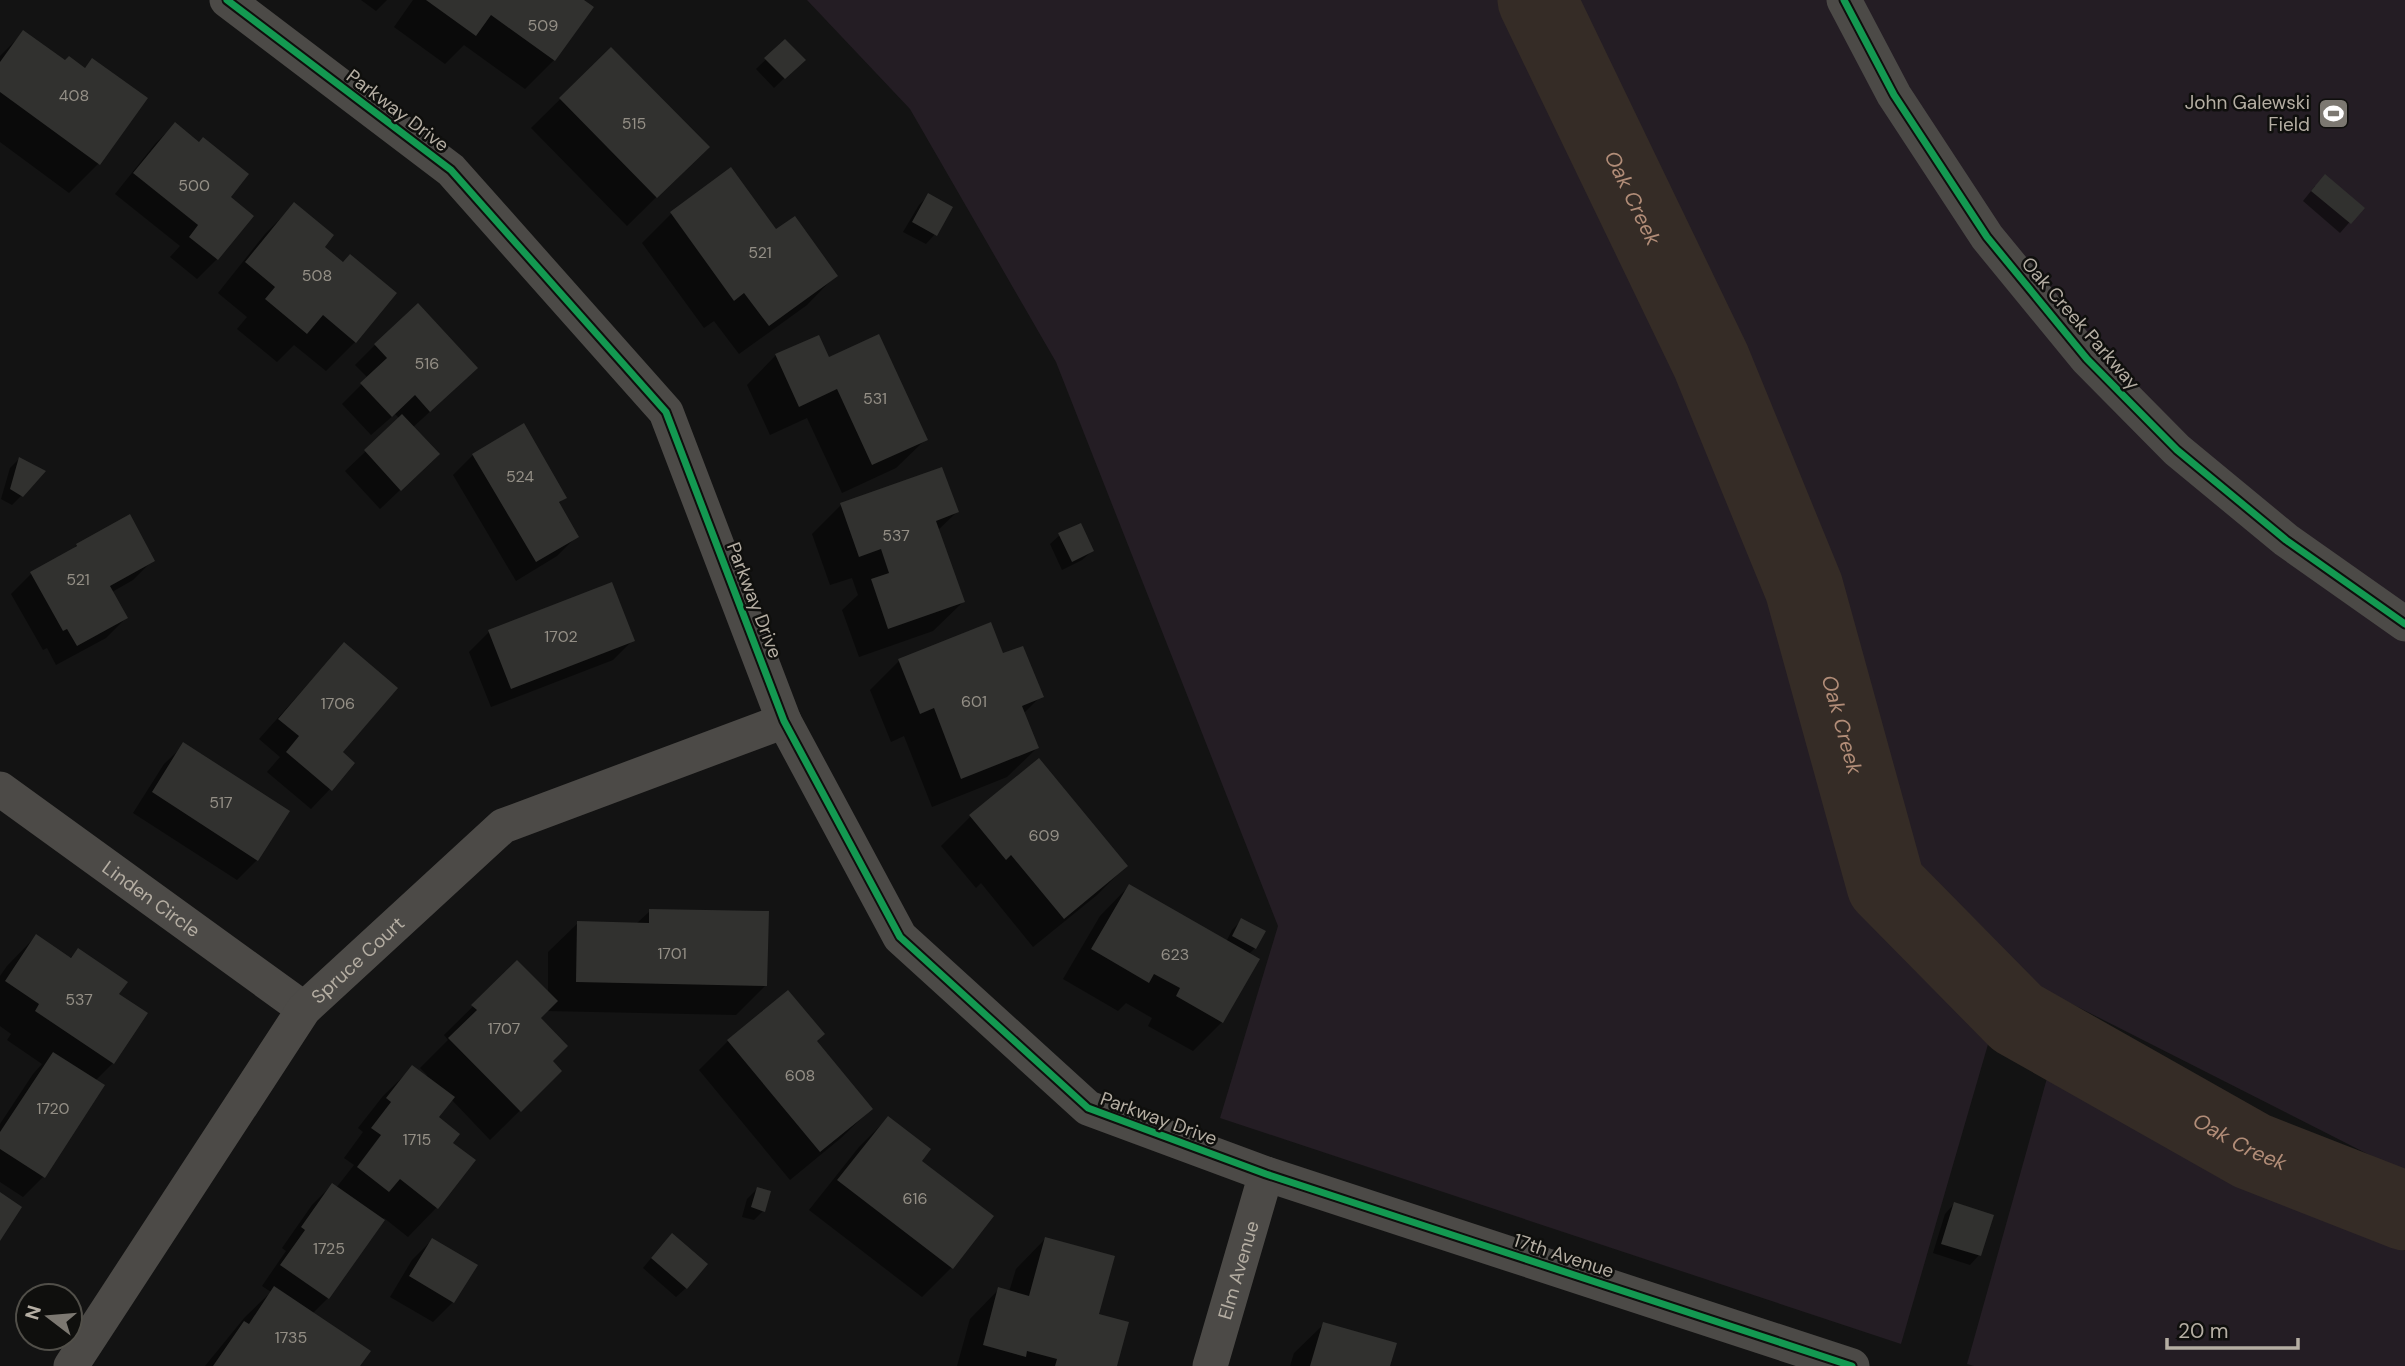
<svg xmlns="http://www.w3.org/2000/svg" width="2405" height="1366" font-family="'DM Sans',sans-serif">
  <rect width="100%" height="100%" fill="#131313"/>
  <path fill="#241d24" d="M807 0H2405V1173L2009 972 1901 1344 1220 1118 1278 926 1056 362 910 109Z
    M2049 1071 2405 1251V1366H1974L1967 1364Z"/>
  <path fill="#0007" d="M361 0H387L376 11Z
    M413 0H581L554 60 525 89 464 45 445 64 394 27Z
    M24 32 65 62 84 69 93 60 98 164 69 193 0 142V56Z
    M785 41 803 60 774 88 756 69Z
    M611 49 707 147 627 226 531 128Z
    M175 124 228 197 251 216 217 259 197 279 170 257 180 246 115 194 155 144Z
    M731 170 776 232 836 275 807 305 739 354 714 321 704 328 642 243 671 214Z
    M2315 186 2362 208 2340 233 2303 201Z
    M929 195 935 234 926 244 903 232 919 205Z
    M294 205 322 247 342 264 355 342 326 371 294 345 277 362 237 329 247 317 218 293 265 234Z
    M375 345 456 388 412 428 417 474 380 509 345 471 400 419 395 414 371 435 342 404 368 378 355 365Z
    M776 355 828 359 926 439 896 468 842 493 807 418 770 435 747 385Z
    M473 455 565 497 558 504 577 536 557 556 516 581 453 475Z
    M19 459 22 495 12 505 1 499 10 468Z
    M841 505 957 512 937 531 963 602 933 631 859 657 842 610 858 595 852 578 830 585 812 534Z
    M1060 535 1092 551 1082 560 1062 570 1050 544Z
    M77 545 153 560 133 580 112 592 126 618 106 638 56 665 47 648 43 650 11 594 31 574 69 553Z
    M489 632 633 640 613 660 491 707 469 652Z
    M344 644 340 752 330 789 311 809 267 772 280 757 259 739Z
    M1002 656 1041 696 1023 714 1037 748 1007 777 932 807 904 736 891 742 870 690 899 661Z
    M184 745 257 860 237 880 133 813 164 764Z
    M1039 760 1126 866 1097 895 1033 947 981 883 976 888 941 846 970 817Z
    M1129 886 1226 942 1232 930 1242 920 1255 948 1248 955 1222 1022 1193 1051 1148 1026 1152 1018 1126 1003 1118 1011 1063 979 1100 916Z
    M650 911 765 986 736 1015 546 1011 539 1018 550 1061 560 1071 490 1140 451 1099 437 1117V1207L408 1237 384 1218 328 1298 312 1314 358 1366H205L245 1317 271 1292 262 1286 286 1251 282 1248 312 1205 332 1185 336 1188 354 1165 344 1158 363 1132 358 1128 383 1096 413 1067 426 1077 427 1075 420 1068 448 1040 444 1035 517 963 548 994V952L578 923 636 924Z
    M36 936 69 959 78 950 117 995 113 1063 95 1081 43 1177 23 1197 0 1182V1124L33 1074 42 1064 7 1040 11 1034 0 1026V976L7 966Z
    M728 1041 815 1042 871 1109 841 1138 790 1180 699 1070Z
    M888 1118 919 1161 951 1268 922 1297 809 1210 859 1147Z
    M757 1189 763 1211 754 1220 742 1217 747 1199Z
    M1954 1204 1979 1255 1970 1265 1933 1253 1945 1214Z
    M1045 1239 1097 1315 1115 1366H957L970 1319 999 1289 1009 1292 1016 1269Z
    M432 1240 453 1302 433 1322 390 1297 412 1260Z
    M662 1245 686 1288 676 1297 643 1268Z
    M1324 1324 1388 1366H1290L1294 1353Z"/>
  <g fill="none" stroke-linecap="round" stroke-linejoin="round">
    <path stroke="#352c26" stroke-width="79" id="s1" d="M1537 0 1711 361 1804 588 1886 885 2017 1018 2252 1151 2405 1211"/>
  </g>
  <path fill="#31312f" d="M426 0H584L594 7 555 61 491 15 476 36Z
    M23 30 65 60 69 56 85 68 92 58 148 98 100 165 0 92V62Z
    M785 39 806 60 785 79 764 58Z
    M611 47 710 147 657 198 559 98Z
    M175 122 199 142 203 137 249 174 231 197 254 216 218 260 189 237 198 225 133 173Z
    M731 167 776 229 795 216 838 276 769 326 744 293 734 301 670 212Z
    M2325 174 2365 208 2351 224 2311 191Z
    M928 193 953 207 937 236 912 222Z
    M294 202 334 235 325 247 343 262 350 254 397 293 356 343 323 315 307 334 265 299 275 287 245 262Z
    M418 303 478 368 430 412 415 395 392 417 360 383 387 358 374 344Z
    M879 334 928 440 872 465 837 389 799 407 775 354 819 335 829 357Z
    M402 414 440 454 401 491 364 450Z
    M524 423 567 498 559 502 579 537 536 562 472 454Z
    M19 457 46 471 23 497 10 489Z
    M942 467 959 512 936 521 965 602 888 629 871 579 889 573 881 549 859 557 840 503Z
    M130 514 155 561 110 586 128 618 77 646 67 629 63 631 30 572 77 546 76 544Z
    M1081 523 1094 551 1072 562 1058 533Z
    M612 582 635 641 511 689 488 630Z
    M991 622 1003 653 1023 646 1044 697 1022 706 1039 748 961 779 934 708 920 714 898 659Z
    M344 642 398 688 343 752 355 763 332 791 286 752 299 736 278 719Z
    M183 742 290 811 258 861 152 792Z
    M1039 758 1128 866 1064 919 1011 855 1006 860 969 815Z
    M1129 884 1260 959 1223 1023 1176 996 1180 988 1154 974 1149 983 1091 949Z
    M649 909 769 911 767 986 576 982 577 921 649 923Z
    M1241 918 1266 931 1256 949 1232 936Z
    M36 934 71 958 78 948 128 982 119 994 148 1013 114 1064 35 1011 39 1004 5 981Z
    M517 960 558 1001 541 1018 568 1046 553 1061 562 1071 521 1112 448 1038 477 1010 471 1005Z
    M788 990 825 1034 817 1041 873 1109 820 1152 727 1040Z
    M53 1052 105 1085 45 1178 0 1149V1132Z
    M412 1065 455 1097 439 1117 460 1134 453 1143 476 1160 438 1209 400 1179 389 1192 357 1167 381 1135 371 1128 391 1102 386 1098Z
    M888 1116 931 1149 922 1161 994 1216 953 1269 837 1180Z
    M332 1183 385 1220 329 1299 280 1265 305 1230 301 1227Z
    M757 1187 771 1191 765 1212 751 1207Z
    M0 1192 22 1207 0 1241Z
    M1954 1202 1994 1215 1981 1256 1941 1244Z
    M672 1233 708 1264 687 1289 651 1258Z
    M1045 1237 1115 1256 1099 1314 1129 1322 1117 1366H1055L1057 1359 1027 1351 1026 1357 983 1345 998 1287 1029 1296Z
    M432 1238 478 1265 454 1303 409 1276Z
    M274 1286 371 1351 360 1366H213L244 1321 249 1324Z
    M1323 1322 1397 1343 1390 1366H1310Z"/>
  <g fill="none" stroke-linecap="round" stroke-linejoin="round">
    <g stroke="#4c4a47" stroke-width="35">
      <path d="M227 0 451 170 666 412 784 721 900 937 1088 1108 1266 1174 1852 1366"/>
      <path d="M1844 0 1894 95 1987 237 2087 359 2177 450 2286 540 2405 624"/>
      <path id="s2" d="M0 789 304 1009"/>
      <path id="s3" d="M71 1366 304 1009 503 826 784 721"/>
      <path id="s4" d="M1210 1366 1266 1174"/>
    </g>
    <defs>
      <path id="cycleway" d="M227 0 451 170 666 412 784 721 900 937 1088 1108 1266 1174 1852 1366
        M1844 0 1894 95 1987 237 2087 359 2177 450 2286 540 2405 624"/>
    </defs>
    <use href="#cycleway" stroke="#0f0f0d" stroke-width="11"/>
    <use href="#cycleway" stroke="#139951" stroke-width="7"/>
  </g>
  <defs>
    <symbol id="stadium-square" viewBox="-11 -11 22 22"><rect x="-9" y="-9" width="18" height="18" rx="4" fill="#7c7871" stroke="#0f0f0d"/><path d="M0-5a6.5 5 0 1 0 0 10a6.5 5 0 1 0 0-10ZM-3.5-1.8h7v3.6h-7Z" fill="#fff"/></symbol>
  </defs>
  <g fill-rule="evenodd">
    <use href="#stadium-square" x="2316" y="96" width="35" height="35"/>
  </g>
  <g text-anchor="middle" stroke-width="5" stroke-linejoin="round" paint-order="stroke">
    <g font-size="16" fill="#948f86">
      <text x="543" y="31">509</text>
      <text x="74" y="101">408</text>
      <text x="634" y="129">515</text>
      <text x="194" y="191">500</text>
      <text x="760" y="258">521</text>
      <text x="317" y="281">508</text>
      <text x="427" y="369">516</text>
      <text x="875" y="404">531</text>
      <text x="520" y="482">524</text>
      <text x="896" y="541">537</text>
      <text x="78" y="585">521</text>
      <text x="561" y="642">1702</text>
      <text x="974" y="707">601</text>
      <text x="338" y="709">1706</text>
      <text x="221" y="808">517</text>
      <text x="1044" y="841">609</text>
      <text x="672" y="959">1701</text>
      <text x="1175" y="960">623</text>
      <text x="79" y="1005">537</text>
      <text x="504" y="1034">1707</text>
      <text x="800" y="1081">608</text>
      <text x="53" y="1114">1720</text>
      <text x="417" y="1145">1715</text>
      <text x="915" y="1204">616</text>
      <text x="329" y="1254">1725</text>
      <text x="291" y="1343">1735</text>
    </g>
    <g font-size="19" fill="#b5aea3" stroke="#0f0f0d" text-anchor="end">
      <text x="2310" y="109">John Galewski<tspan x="2310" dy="22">Field</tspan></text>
    </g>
    <g font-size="19" fill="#b5aea3" stroke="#0f0f0d">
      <text transform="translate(398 110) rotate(37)" y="7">Parkway Drive</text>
      <text transform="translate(2081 323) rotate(49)" y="7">Oak Creek Parkway</text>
      <text transform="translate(755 600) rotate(69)" y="7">Parkway Drive</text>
      <text dy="7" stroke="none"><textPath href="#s2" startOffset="187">Linden Circle</textPath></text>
      <text dy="7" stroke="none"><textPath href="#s3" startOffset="499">Spruce Court</textPath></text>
      <text transform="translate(1159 1118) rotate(20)" y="7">Parkway Drive</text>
      <text transform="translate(1564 1255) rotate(18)" y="7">17th Avenue</text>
      <text dy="7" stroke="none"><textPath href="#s4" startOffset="100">Elm Avenue</textPath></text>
    </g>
    <g font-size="21" font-style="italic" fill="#b28d78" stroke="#0f0f0d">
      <text dy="7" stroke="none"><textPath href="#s1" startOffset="220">Oak Creek</textPath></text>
      <text dy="7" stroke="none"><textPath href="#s1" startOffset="788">Oak Creek</textPath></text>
      <text dy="7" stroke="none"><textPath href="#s1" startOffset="1396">Oak Creek</textPath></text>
    </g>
  </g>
  <g transform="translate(49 1317) rotate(286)"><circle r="33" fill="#0f0f0d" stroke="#514f49" stroke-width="2"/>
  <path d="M0-5L12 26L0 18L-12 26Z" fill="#7c7871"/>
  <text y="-10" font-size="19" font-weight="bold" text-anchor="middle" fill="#b5aea3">N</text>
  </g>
  <path d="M2167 1338v10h131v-10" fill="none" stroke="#b5aea3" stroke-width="3.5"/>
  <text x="2178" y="1338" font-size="21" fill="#b5aea3" stroke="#0f0f0d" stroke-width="5" paint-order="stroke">20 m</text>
</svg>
